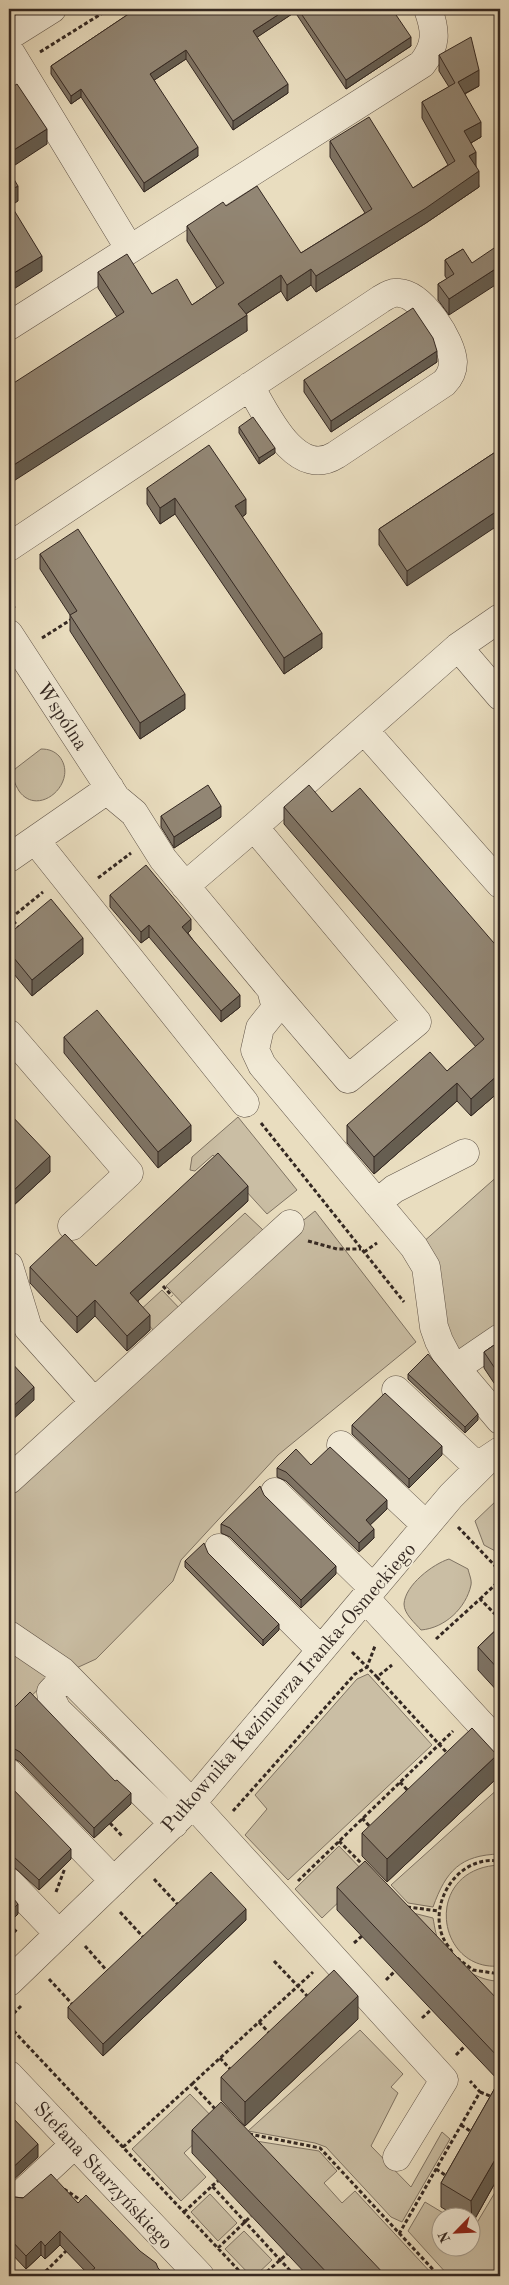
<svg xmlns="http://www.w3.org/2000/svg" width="509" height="2285" font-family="'Old Standard TT',serif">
  <rect width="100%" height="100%" fill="#e9ddbf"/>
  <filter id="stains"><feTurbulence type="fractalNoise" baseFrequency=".004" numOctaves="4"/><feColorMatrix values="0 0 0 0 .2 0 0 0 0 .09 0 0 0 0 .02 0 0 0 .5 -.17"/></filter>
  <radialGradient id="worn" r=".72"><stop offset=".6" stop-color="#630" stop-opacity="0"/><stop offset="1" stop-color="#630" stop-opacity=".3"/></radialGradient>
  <path fill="#cabea4" stroke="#7f7363" d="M41 749C49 749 54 751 59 756 80 781 39 819 19 791 15 784 11 777 15 769Z
    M238 1117 297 1190 267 1214 213 1155 195 1171 190 1170 192 1157Z
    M500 1174V1325L458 1354 453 1347 422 1243Z
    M315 1211 416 1342 278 1455 181 1560 173 1581 96 1659 46 1682 9 1717V1492L265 1251Z
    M245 1213 263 1230 186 1307 166 1286Z
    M162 1290 182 1311 157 1334 137 1313Z
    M497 1500H500L499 1553 484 1545 475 1521Z
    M449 1559 468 1569C469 1574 472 1580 471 1585 466 1608 445 1628 421 1630 415 1623 404 1614 404 1604 405 1585 433 1564 449 1559Z
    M368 1674 432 1745 288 1880 245 1835 267 1809 255 1795 357 1679Z
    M500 1787V1854C460 1855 446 1871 433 1907L408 1903 391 1885Z
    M339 1846 367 1875 322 1918 295 1889Z
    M500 1865V1966C435 1972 422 1868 500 1865Z
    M409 1912 433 1918C435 1928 436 1940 443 1949 455 1965 479 1982 500 1981V2024Z
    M360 2030 403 2074 391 2087 398 2093 371 2146 411 2187 442 2132 450 2139 402 2222 391 2217 326 2147 315 2143 248 2131Z
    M190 2094 217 2122 184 2153 206 2177 181 2201 132 2149Z
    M243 2139 319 2151 337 2171 324 2183 342 2203 355 2191 434 2276H371Z
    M500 2184V2266L495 2276 448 2275 408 2231 425 2202 450 2217 442 2218V2248H472V2231Z
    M210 2194 237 2223 218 2241 191 2212Z
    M244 2231 272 2260 255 2276H251L225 2249Z"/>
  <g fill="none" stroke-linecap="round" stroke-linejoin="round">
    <defs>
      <path id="minor" d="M9 36 52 9
        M9 50 129 248
        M9 326 422 64C437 45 436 31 428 9
        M9 547 381 299C386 296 392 292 399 293 422 294 452 341 453 362 453 371 450 377 444 383L336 455C296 480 266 414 250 386
        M9 634 116 798 134 813 163 859 271 989 276 1008 260 1028 255 1050 262 1065 414 1247 426 1267 434 1327 439 1341 449 1360 500 1420
        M458 647 500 696
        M364 730 500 884
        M35 840 245 1103
        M9 858 110 788
        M185 886 254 827
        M271 989 348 1079 417 1022 254 827 458 647 500 618
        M9 1034 129 1173 72 1226
        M377 1203 394 1189 465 1153
        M9 1266 28 1328 94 1402
        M456 1368 500 1338
        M396 1390 479 1468
        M341 1445 426 1525
        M9 1480 290 1224
        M275 1492 373 1588
        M219 1548 321 1650
        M365 1598 500 1745
        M9 1635 62 1671 192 1803 444 2080 397 2157
        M66 1676 51 1692 52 1700 57 1710 174 1824
        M9 1773 114 1881
        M9 1882 59 1934
        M9 1982 180 1817 451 1496 488 1459 500 1451
        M9 2075 200 2276
        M19 2196 75 2144"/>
    </defs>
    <use href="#minor" stroke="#615549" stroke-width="29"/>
    <path stroke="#342822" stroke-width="3" stroke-dasharray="4 2.5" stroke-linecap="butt" d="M40 52 109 9
      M9 599 15 609
      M42 638 72 619
      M98 878 131 853
      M9 916 20 929
      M11 918 43 892
      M261 1123 404 1302
      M308 1241 337 1249H361
      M364 1252 377 1243
      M163 1286 172 1296
      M458 1527 500 1571
      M480 1599 500 1580
      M436 1639 480 1599 500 1619
      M352 1652 367 1667 375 1646
      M377 1677 449 1755
      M400 1782 409 1792
      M233 1811 355 1674 367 1667 377 1677 392 1665
      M362 1818 372 1829
      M110 1823 123 1837
      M339 1841 364 1866
      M154 1879 179 1906
      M298 1881 453 1731
      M56 1892 65 1868
      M407 1907 439 1911
      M120 1912 145 1939
      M9 1937 17 1929
      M354 1943 362 1936
      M85 1946 109 1973
      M452 1952C449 1947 444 1941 442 1935 431 1905 452 1866 485 1861 490 1860 495 1861 500 1861
      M457 1958 473 1970 500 1974
      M274 1961 310 1999
      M49 1979 74 2006
      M386 1980 395 1971
      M9 2018 21 2006
      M422 2018 432 2009
      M259 2022 270 2034
      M9 2026 244 2276
      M456 2055 465 2046
      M220 2058 231 2070
      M192 2084 313 1972
      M480 2092 500 2100
      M461 2125 473 2133
      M249 2134 320 2148 439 2276
      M123 2147 192 2084 217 2111
      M436 2169 448 2177
      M212 2186 218 2181
      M64 2189 82 2201 81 2203
      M184 2212 212 2186 295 2276
      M399 2234 480 2092 470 2081
      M218 2248 251 2216
      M41 2276 66 2251
      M262 2276 287 2254"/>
    <use href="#minor" stroke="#f1e9d5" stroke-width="28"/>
  </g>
  <path fill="#7e7364" stroke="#342822" d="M136 9H392L411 46 346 89 295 12 257 37 288 93 233 130 186 59 154 80 198 156 144 192 81 97 71 104 51 74V66Z
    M439 55 479 86 465 94 481 137 471 143 476 167 479 187 426 223 316 292 311 285 287 301 281 291 246 314 247 331 117 317 98 288V272L152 294 192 305 217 288 187 241V226L226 206 301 253 365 213 330 157V141L413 188 448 165 422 118V102L449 87 439 71Z
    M463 249 449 315 438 300V284L447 279 445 276V260Z
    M437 362 331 432 304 392V380Z
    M239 427 275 453 259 464 239 433Z
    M500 449 407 586 379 545V529Z
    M147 488 246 514 242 517 322 648 284 674 175 514 160 524 147 504Z
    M40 554 185 709 140 739 70 631V615L40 569Z
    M284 807 332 812 500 950V1091L471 1116 457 1101 374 1174 347 1143V1125L447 1071 476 1047 284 824Z
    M161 816 221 817 174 848 161 827Z
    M500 837V861L496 856V841Z
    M110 895 191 930 188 933 240 1007 221 1022 149 937 141 943 110 907Z
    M9 934 83 954 32 996 9 968Z
    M64 1037 191 1141 158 1168 64 1053Z
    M9 1113 50 1172 14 1205 9 1199Z
    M248 1201 138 1301 150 1330 127 1351 95 1316 77 1333 30 1283V1267L96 1266Z
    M500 1341 496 1386 484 1368V1352Z
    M408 1374 478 1420 465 1433 408 1379Z
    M352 1425 442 1455 409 1488 352 1434Z
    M311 1465 387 1509 370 1525 374 1538 359 1552 286 1481 277 1477V1468Z
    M264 1495 336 1574 301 1608 230 1537 221 1533V1524Z
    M208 1553 279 1630 263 1646 185 1567V1561Z
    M500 1626V1694L478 1670V1647Z
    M9 1713 131 1804 94 1838 20 1762 13 1758H9Z
    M497 1778 387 1882 362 1856V1833Z
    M9 1785 71 1859 39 1890 14 1867H9Z
    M337 1887 500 2002V2174L472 2224V2218H459L441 2207V2183L499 2081 337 1910Z
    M246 1920 103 2056 68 2018V2007Z
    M358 2019 245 2126 221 2100V2077Z
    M192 2130 386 2276H308L192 2153Z
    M9 2194 14 2197 78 2203 140 2251 88 2274 60 2245 45 2259 41 2255 26 2269 9 2251Z"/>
  <path fill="#665e51" stroke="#342822" d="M287 9H295V12L253 40V31Z
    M411 37V46L346 89V80Z
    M186 50V59L150 83V74Z
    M479 70V86L458 97V82Z
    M288 84V93L233 130V121Z
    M81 89V97L71 104V96Z
    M481 122V137L464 147V131Z
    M47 129V144L9 169V153Z
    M198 147V156L144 192V183Z
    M476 152V168L469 156Z
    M479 171V187L426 223 316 292V276Z
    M18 186V201L9 207V191Z
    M42 256V271L9 292V276Z
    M500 266V282L449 315V299Z
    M311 269V285L287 301V285Z
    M281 275V291L238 319V304Z
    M247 315V331L9 484V468Z
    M437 351V362L331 432V421Z
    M275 448V453L259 464V458Z
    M175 498V514L160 524V508Z
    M246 499V514L235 522V506Z
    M500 509V524L407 586V571Z
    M322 633V648L284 674V658Z
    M185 694V709L140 739V723Z
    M221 806V817L174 848V837Z
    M191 919V930L182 938V927Z
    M149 925V937L141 943V932Z
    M83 938V954L32 996V980Z
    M240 995V1007L221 1022V1011Z
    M500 1073V1091L471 1116V1099Z
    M457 1083V1101L374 1174V1157Z
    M191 1125V1141L158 1168V1152Z
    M50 1156V1172L14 1205V1190Z
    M248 1186V1201L130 1308V1293Z
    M95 1300V1316L77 1333V1317Z
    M150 1315V1330L127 1351V1336Z
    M500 1367V1383L496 1386V1370Z
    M34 1387V1400L9 1423V1410Z
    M478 1414V1420L465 1433V1427Z
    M442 1446V1455L409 1488V1479Z
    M387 1500V1509L366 1529V1520Z
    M374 1529V1538L359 1552V1543Z
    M336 1566V1574L301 1608V1600Z
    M279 1624V1630L263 1646V1640Z
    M497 1755V1778L387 1882V1859Z
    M131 1793V1804L94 1838V1828Z
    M71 1849V1859L39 1890V1880Z
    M18 1904V1914L9 1923V1913Z
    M246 1909V1920L103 2056V2044Z
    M358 1996V2019L245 2126V2102Z
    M38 2144V2157L9 2184V2171Z
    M500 2151V2174L472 2224 471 2201Z
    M60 2231V2245L45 2259V2246Z
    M41 2241V2255L26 2269V2256Z"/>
  <path fill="#928674" stroke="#342822" d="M136 9H287L253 31 288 84 233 121 186 50 150 74 198 147 144 183 81 89 71 96 51 66Z
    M298 9H392L411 37 346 80Z
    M471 37 479 70 458 82 481 122 464 131 476 152 469 156 479 171 426 208 316 276 311 269 287 285 281 275 238 304 247 315 9 468V386L124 312 98 272 127 254 152 294 177 279 192 305 224 283 187 226 223 202 226 206 257 186 301 253 372 209 330 141 369 117 413 188 455 161 422 102 455 83 439 55Z
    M17 84 47 129 9 153V89Z
    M9 171 18 186 9 191Z
    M9 202 42 256 9 276Z
    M500 244V266L449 299 438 284 454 274 445 260 463 249 472 263Z
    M413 308 433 338 437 351 331 421 304 380Z
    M253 417 275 448 259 458 239 427Z
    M209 445 246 499 235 506 322 633 284 658 175 498 160 508 147 488Z
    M500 449V509L407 571 379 529Z
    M78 529 185 694 140 723 70 615 77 611 40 554Z
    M208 785 221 806 174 837 161 816Z
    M309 785 332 812 360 788 500 950V1073L471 1099 457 1083 374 1157 347 1125 430 1052 447 1071 484 1039 284 807Z
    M500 837V845L496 841Z
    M146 865 191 919 182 927 240 995 221 1011 149 925 141 932 110 895Z
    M51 899 83 938 32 980 9 952V934Z
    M97 1010 191 1125 158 1152 64 1037Z
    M9 1113 50 1156 14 1190 9 1183Z
    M218 1153 248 1186 130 1293 150 1315 127 1336 95 1300 77 1317 30 1267 65 1234 96 1266Z
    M500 1341V1367L496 1370 484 1352Z
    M428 1354 478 1414 465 1427 408 1374Z
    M9 1360 34 1387 9 1410Z
    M385 1393 442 1446 409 1479 352 1425Z
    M330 1447 387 1500 366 1520 374 1529 359 1543 286 1472 277 1468 296 1449 311 1465Z
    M260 1486 264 1495 336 1566 301 1600 230 1528 221 1524Z
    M204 1543 208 1553 279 1624 263 1640 185 1561Z
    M500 1626V1671L478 1647Z
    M30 1692 115 1781 117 1780 131 1793 94 1828 20 1752 13 1748H9V1713Z
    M472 1728 497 1755 387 1859 362 1833Z
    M9 1785 71 1849 39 1880 14 1857H9Z
    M365 1861 500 2002V2059L337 1887Z
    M211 1872 246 1909 103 2044 68 2007Z
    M9 1893 18 1904 9 1913Z
    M334 1970 358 1996 245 2102 221 2077Z
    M500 2079V2151L471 2201 441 2183Z
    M221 2102 386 2276H330L192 2130Z
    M9 2114 38 2144 9 2171Z
    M51 2174 78 2203 86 2195 140 2251 156 2263 158 2268 166 2276H85L95 2268 60 2231 45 2246 41 2241 26 2256 9 2238V2194L14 2197 23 2198Z"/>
  <g text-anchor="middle" stroke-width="4" stroke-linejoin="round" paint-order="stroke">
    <g font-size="20" fill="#342822" stroke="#f1e9d5">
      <text transform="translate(63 716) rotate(57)" y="7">Wspólna</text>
      <text transform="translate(288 1687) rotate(-49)" y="7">Pułkownika Kazimierza Iranka-Osmeckiego</text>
      <text transform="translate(104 2175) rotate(47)" y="7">Stefana Starzyńskiego</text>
    </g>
  </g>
  <rect width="509" height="2285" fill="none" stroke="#e9ddbf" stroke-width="30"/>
  <rect x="10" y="10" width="489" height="2265" fill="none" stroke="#342822" stroke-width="2.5"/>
  <rect x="15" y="15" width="479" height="2255" fill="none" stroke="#342822"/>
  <g transform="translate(456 2232) rotate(246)"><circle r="24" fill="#f1e9d5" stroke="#a59c8d"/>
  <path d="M0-4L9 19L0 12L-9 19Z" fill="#8f2418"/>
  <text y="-8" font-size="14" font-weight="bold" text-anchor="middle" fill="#342822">N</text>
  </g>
  <rect width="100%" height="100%" filter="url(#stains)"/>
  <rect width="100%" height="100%" fill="url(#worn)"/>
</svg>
